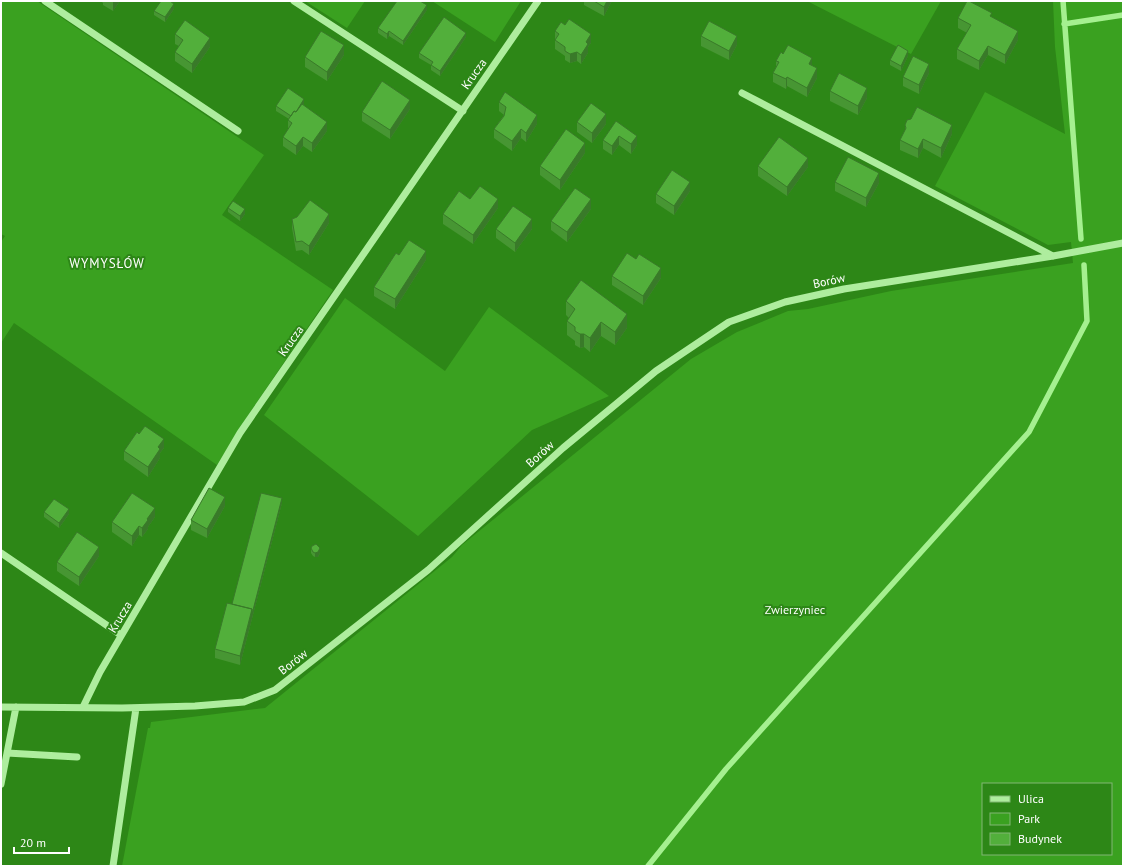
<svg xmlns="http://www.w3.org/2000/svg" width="1124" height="867" font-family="'PT Sans',sans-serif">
  <rect width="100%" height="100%" fill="#2d8717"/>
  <path fill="#3aa120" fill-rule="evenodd" d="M1 1H37L264 155 222 215 333 290 253 408 217 465 14 323 1 343V242L5 236 1 234Z
    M305 1H365L347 28Z
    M432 1H521L495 42Z
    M807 1H941L911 54Z
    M1053 1H1123V866H122L148 728H150L151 722 265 708 452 557 462 545 691 359 737 332 788 311 808 309 891 291 1073 263 1071 242 1048 245 935 186 985 92 1065 134 1055 47ZM983 784H1111V854H983Z
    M345 298 445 371 489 307 609 396 532 430 418 536 264 415Z"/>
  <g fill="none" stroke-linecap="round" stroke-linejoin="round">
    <path stroke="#a5f090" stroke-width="5.5" d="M1063 1 1081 239
      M1064 24 1123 15
      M648 866 726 769 1029 432 1087 321 1084 265"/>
    <path stroke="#aeed9e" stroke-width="7" d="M45 1 238 131
      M294 1 463 111
      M742 93 1053 256
      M1 553 121 635
      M1 707 122 708 195 706 244 702 275 690 428 570 563 448 656 371 729 322 785 302 844 289 1053 256 1123 243
      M83 707 100 672 240 433 538 1
      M7 753 77 757
      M1 784 16 707
      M113 866 136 708"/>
  </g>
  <path fill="#479633" d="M101 1H120L113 11 103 5V3Z
    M584 1H612L604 16 584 5Z
    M174 9 165 22 154 15V11Z
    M427 10 403 45 389 36 387 39 378 33V28Z
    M992 17 1018 40 1005 64 988 55 979 70 957 59V49L967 33 958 28V18Z
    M555 31 591 43 588 47V53L581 64 577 61 570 63 565 60V56L555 49Z
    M175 34 210 47 192 73 175 61V52L179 46 175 44Z
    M701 36 737 45 729 60 701 46Z
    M466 37 440 76 431 70V65L419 58V53Z
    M344 55 327 81 305 67V57Z
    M908 56 901 71 890 65V60Z
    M776 61 812 65 817 78 807 97 787 86 786 89 773 82V73L776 67Z
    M929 73 919 94 903 86V77Z
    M830 91 867 98 858 115 830 101Z
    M499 102 537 124 526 142 521 138 512 151 494 138V129L504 115 499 111Z
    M304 104 303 106 327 131 312 152 303 146 296 155 283 146V137L288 130V120L289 119 276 111V106Z
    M410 109 390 139 362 121V112Z
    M616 121 637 145 631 154 619 145 612 155 603 149V140Z
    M577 122 606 124 592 143 577 132Z
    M905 125 952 134 941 158 923 148 918 158 900 150V140L905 130Z
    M585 153 560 190 540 175V166Z
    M758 166 808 167 787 196 758 176Z
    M835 182 879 183 866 207 835 191Z
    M690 191 674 215 656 203V194Z
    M470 199 498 208 473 244 443 224V214Z
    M228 208 245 214 240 221 228 212Z
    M591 209 567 242 551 230V221Z
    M292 219 329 223 309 255 302 250 296 251 292 228Z
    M496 229H532L515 252 496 238Z
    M399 255 426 260 395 309 374 296V287Z
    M612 276 661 278 643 305 612 285Z
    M566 301 627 328 615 345 601 336 590 352 584 347 580 348 575 345V341L567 335V321L569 318 566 315Z
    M164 448 160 453V458L148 477 124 460V451Z
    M282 503 240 665 215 658V649L232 604Z
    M225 506 207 538 191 530V520Z
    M44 512 69 514 59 528 44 517Z
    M155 517 148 527V529L142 537 139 535 132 546 112 532V522Z
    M311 548 320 553 318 557H315L313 556 311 553Z
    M99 556 79 586 57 571V562Z"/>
  <path fill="#397a29" d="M113 1H120L113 11Z
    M607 1H612L604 16V7Z
    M174 4V9L165 22V17Z
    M427 5V10L403 45V41Z
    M389 31V36L387 39V34Z
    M1018 31V40L1005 64V55Z
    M466 33V37L440 76V71Z
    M591 34V43L588 47V53L581 64V55L586 42Z
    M737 36V45L729 60V51Z
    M210 38V47L192 73V64Z
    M344 45V55L327 81V72Z
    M988 46V55L979 70V61Z
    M908 51V56L901 71V66Z
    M577 52V61L570 63V54Z
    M812 58V67L809 64Z
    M929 64V73L919 94V85Z
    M817 68V78L807 97V88Z
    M787 77V86L786 89V79Z
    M867 88V98L858 115V106Z
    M304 99V104L292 122V117Z
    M410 100V109L390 139V130Z
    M606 114V124L592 143V133Z
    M537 115V124L526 142V133Z
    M327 122V131L312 152V143Z
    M952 125V134L941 158V148Z
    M521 129V138L512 151V141Z
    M619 136V145L612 155V146Z
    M637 136V145L631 154V144Z
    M303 137V146L296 155V146Z
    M923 139V148L918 158V149Z
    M585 143V153L560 190V180Z
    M808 158V167L787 196V187Z
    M879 173V183L866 207V198Z
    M690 182V191L674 215V206Z
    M498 199V208L473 244V235Z
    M591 199V209L567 242V232Z
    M245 209V214L240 221V216Z
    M329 214V223L309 255V246Z
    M532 219V229L515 252V243Z
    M426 251V260L395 309V299Z
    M661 268V278L643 305V296Z
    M627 314V328L615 345V332Z
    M601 322V336L590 352V338Z
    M580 334H584V347L580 348Z
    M164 439V448L160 453V458L148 477V467L158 447Z
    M225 497V506L207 538V529Z
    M282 498V503L240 665V656L252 609Z
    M155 508V517L148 527V529L142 537V528L147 519Z
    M69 509V514L59 528V523Z
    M139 526V535L132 546V536Z
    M99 547V556L79 586V577Z
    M320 548V553L318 557H315V553Z"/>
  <path fill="#52af3b" stroke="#397a29" d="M161 1H170L174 4 165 17 154 11Z
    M397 1H420L427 5 403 41 389 31 387 34 378 28Z
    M594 1H607L604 7Z
    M967 1H969L992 13 990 16 1018 31 1005 55 988 46 979 61 957 49 971 25 958 18Z
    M444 17 466 33 440 71 431 65 433 62 419 53Z
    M569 19 591 34 586 42 588 44 581 55 577 52 570 54 565 51V47L555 40 559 34 555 31 561 22 565 25Z
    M185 20 210 38 192 64 175 52 183 40 175 34Z
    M709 21 737 36 729 51 701 36Z
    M321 31 344 45 327 72 305 57Z
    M788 45 812 58 809 64 817 68 807 88 787 77 786 79 773 73 779 62 776 61 781 52 783 54Z
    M898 45 908 51 901 66 890 60Z
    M913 56 929 64 919 85 903 77Z
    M839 73 867 88 858 106 830 91Z
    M382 81 410 100 390 130 362 112Z
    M288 88 304 99 296 112 294 111 291 116 276 106Z
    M505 92 537 115 526 133 521 129 512 141 494 129 504 116 506 107 499 102Z
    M591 103 606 114 592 133 577 122Z
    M302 104 327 122 312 143 303 137 296 146 283 137 292 123 288 120 294 111 296 112Z
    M917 107 952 125 941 148 923 139 918 149 900 140 906 128 905 125 907 120 911 119Z
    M616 121 637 136 631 144 619 136 612 146 603 140Z
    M566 129 585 143 560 180 540 166Z
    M779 137 808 158 787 187 758 166Z
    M848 157 879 173 866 198 835 182Z
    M672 170 690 182 674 206 656 194Z
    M480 186 498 199 473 235 443 214 459 191 470 199Z
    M575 188 591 199 567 232 551 221Z
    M310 200 329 214 309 246 302 241 296 242 292 219 297 217Z
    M233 201 245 209 240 216 228 208Z
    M513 206 532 219 515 243 496 229Z
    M409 240 426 251 395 299 374 287 396 253 399 255Z
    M627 253 636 259 639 254 661 268 643 296 612 276Z
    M581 280 627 314 615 332 601 322 590 338 584 334H580L575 331V327L567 321 575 309 566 301Z
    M145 426 164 439 158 447 160 449 148 467 124 451 137 432 139 434Z
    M209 488 225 497 207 529 191 520Z
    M132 493 155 508 147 519 148 520 142 528 139 526 132 536 112 522Z
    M261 493 282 498 252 614V609L232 604Z
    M54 499 69 509 59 523 44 512Z
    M77 532 99 547 79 577 57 562Z
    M316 544 320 548 318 552 315 553 313 552 311 548 312 546Z
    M227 603 252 609 240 656 215 649Z"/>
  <g text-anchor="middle" stroke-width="4" stroke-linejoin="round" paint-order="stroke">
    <g font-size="12" fill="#fff" stroke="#2d8717">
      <text transform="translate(474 74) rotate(-55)" y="4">Krucza</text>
      <text transform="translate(829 281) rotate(-12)" y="4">Borów</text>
      <text transform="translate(291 341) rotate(-55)" y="4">Krucza</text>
      <text transform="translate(540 454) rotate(-42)" y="4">Borów</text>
      <text transform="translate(120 617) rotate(-59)" y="4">Krucza</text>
      <text transform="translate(293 662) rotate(-38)" y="4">Borów</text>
    </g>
    <g font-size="12" fill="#fdfffc" stroke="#2d8717">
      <text x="795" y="614">Zwierzyniec</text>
    </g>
    <g font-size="13" letter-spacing="1" fill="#fff" stroke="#2d8717">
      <text x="107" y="268">WYMYSŁÓW</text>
    </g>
  </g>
  <rect width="1124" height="867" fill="none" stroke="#ffffff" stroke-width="4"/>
  <rect x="982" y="783" width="130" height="72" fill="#2d8717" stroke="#81b774"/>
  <rect x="990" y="796" width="20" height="6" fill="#aeed9e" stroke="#81b774"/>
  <text x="1018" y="803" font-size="12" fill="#ffffff">Ulica</text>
  <rect x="990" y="813" width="20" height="12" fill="#3aa120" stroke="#81b774"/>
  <text x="1018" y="823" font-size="12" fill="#ffffff">Park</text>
  <rect x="990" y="833" width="20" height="12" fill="#52af3b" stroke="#81b774"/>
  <text x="1018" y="843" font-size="12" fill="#ffffff">Budynek</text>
  <path d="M14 847v6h55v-6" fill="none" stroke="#ffffff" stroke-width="2"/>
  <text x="20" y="847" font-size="12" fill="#ffffff" stroke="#2d8717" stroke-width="3" paint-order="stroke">20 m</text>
</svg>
